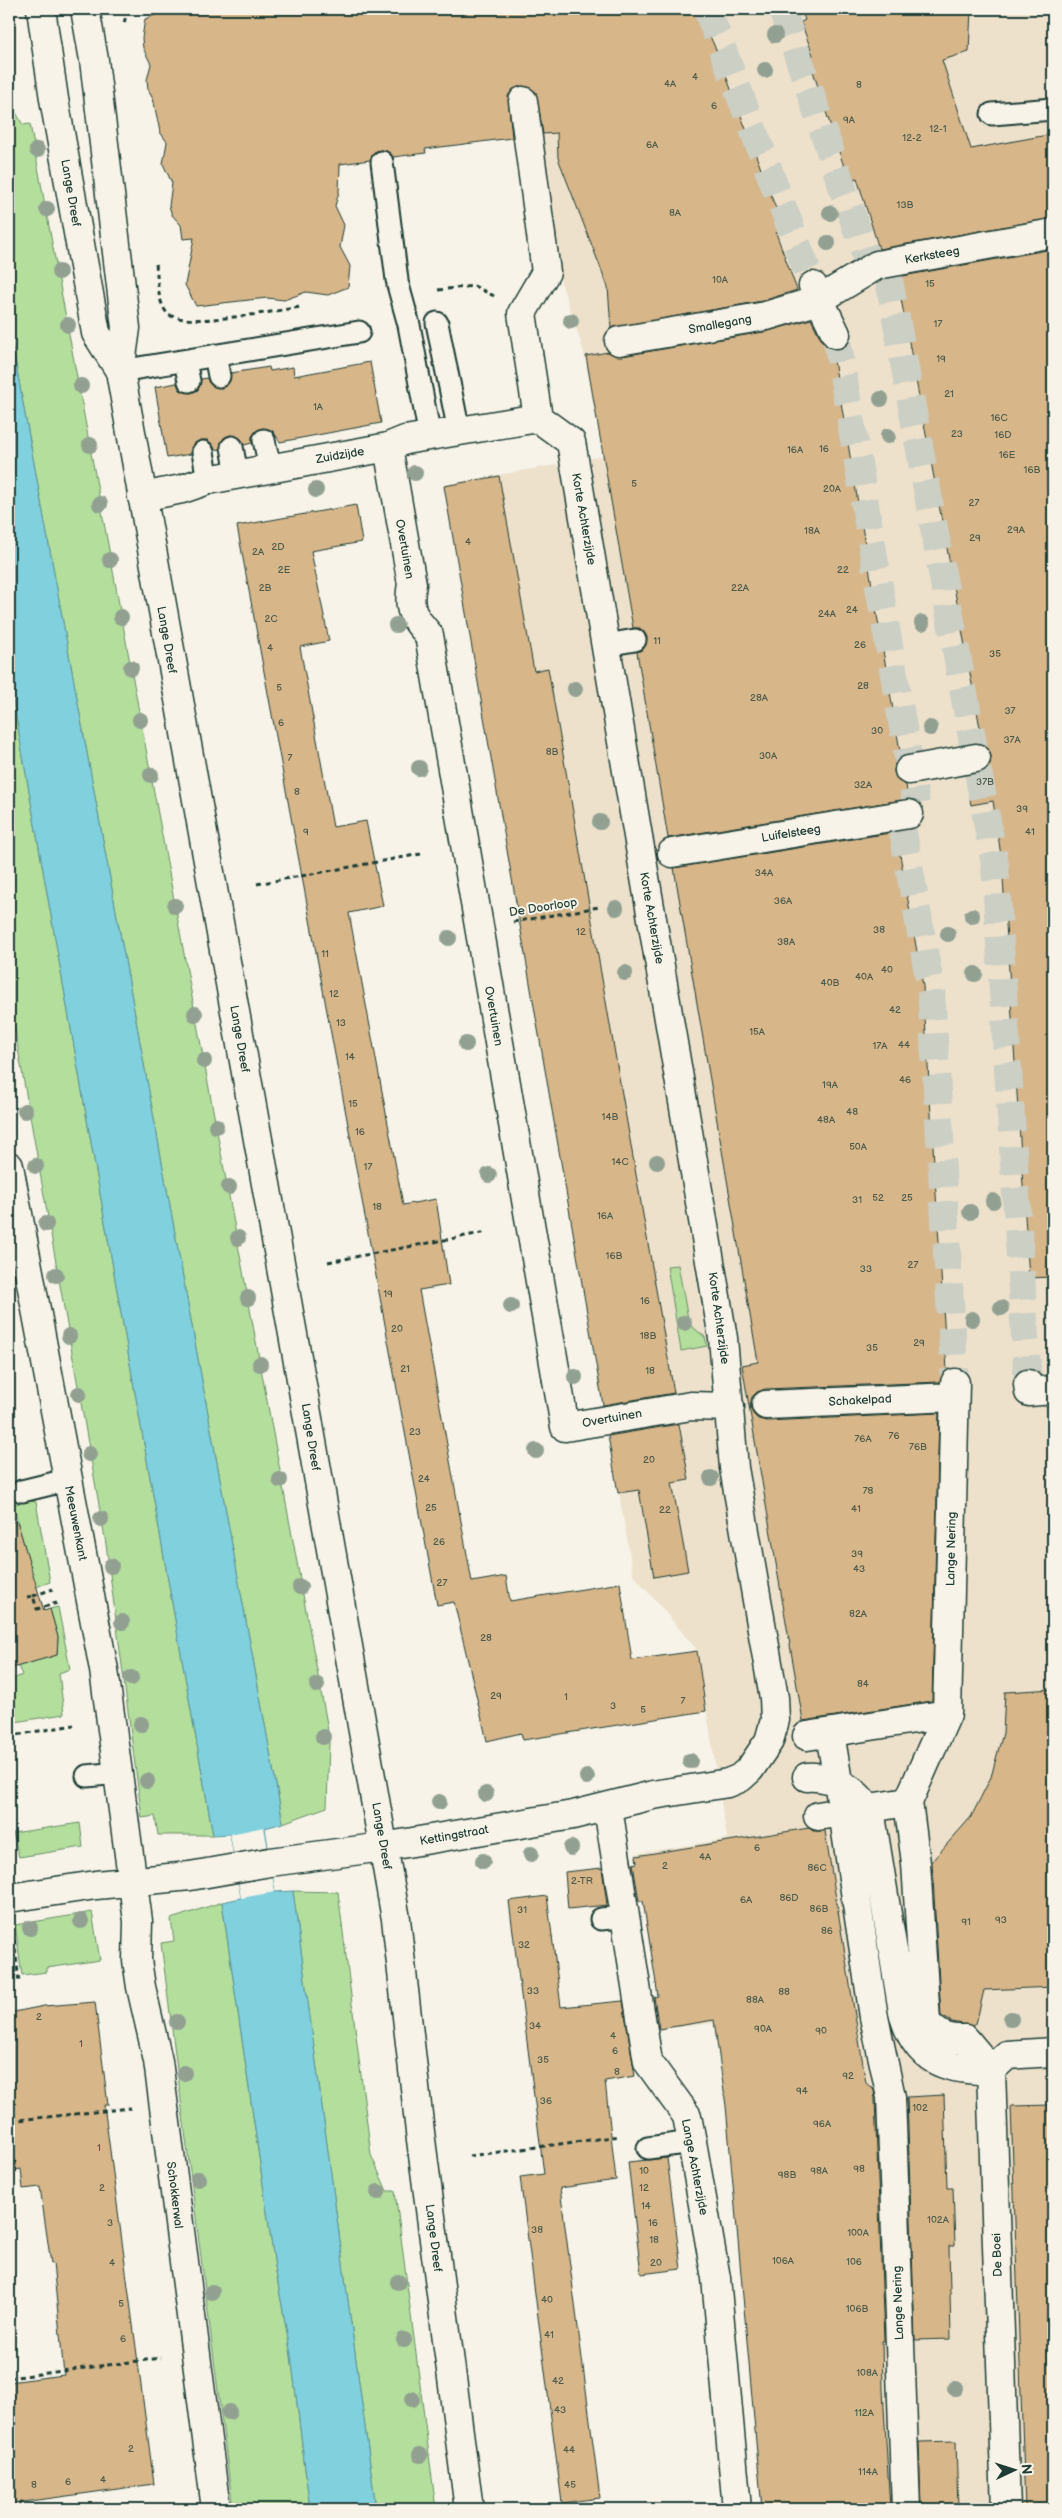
<svg xmlns="http://www.w3.org/2000/svg" width="1062" height="2518" font-family="'Balsamiq Sans',sans-serif">
  <rect width="100%" height="100%" fill="#f7f3e8"/>
  <filter id="ink" filterUnits="userSpaceOnUse"><feTurbulence type="fractalNoise" baseFrequency=".02" numOctaves="2"/><feDisplacementMap in="SourceGraphic" scale="10" xChannelSelector="R" yChannelSelector="G"/><feConvolveMatrix kernelMatrix="1 2 1 2 8 2 1 2 1" color-interpolation-filters="sRGB"/></filter>
  <g filter="url(#ink)">
    <path fill="#ede1cc" d="M497 9H1053V2509H761L726 2104 714 2023 663 2029 635 1854 727 1839 697 1650 633 1574 444 485 603 456 585 356 514 138Z"/>
    <path fill="#b3de9c" stroke="#698e68" d="M9 100 23 125 30 124 327 1724 329 1742 327 1807 283 1823 9 327Z
      M9 677 213 1835H158L155 1816 142 1818 106 1544 9 998Z
      M678 1265 689 1324 705 1337 707 1346 681 1351 667 1266Z
      M25 1500 36 1502 50 1582 36 1587 13 1505Z
      M58 1607 70 1669 59 1673 64 1714 9 1723V1681L22 1675 18 1666 57 1655 58 1637 50 1609Z
      M80 1823 83 1847 19 1857 13 1833Z
      M293 1891 338 1892 371 2155 387 2191H395L436 2509H376Z
      M222 1902 275 2267 291 2355 310 2509H233L161 1943 174 1941 171 1919Z
      M92 1912 100 1960 47 1968V1972L22 1975 15 1925Z"/>
    <path fill="#81d0de" stroke="#5a959a" d="M9 327 283 1823 265 1828 275 1892 293 1891 376 2509H310L291 2355 275 2267 222 1902 241 1898 230 1834 213 1835 9 677Z"/>
    <path fill="#f7f3e8" d="M264 1827 275 1892 241 1898 230 1834Z"/>
    <path fill="#d7b68a" stroke="#1f3d34" d="M231 9H698L717 52 784 230 776 233 797 290 762 301 611 328 608 287 558 158 557 133 543 134 536 92 529 87 521 86 513 89 508 96 512 138 425 149 426 153 393 157 387 151 380 150 374 152 370 160 340 164 339 192 335 206 344 225 340 247 350 266 348 287 328 295 306 292 284 300 267 298 196 306 185 285 194 238 183 239 181 225 172 215 169 206 172 183 163 164 167 142 160 132 153 98 148 89 147 80 151 64 143 48 142 38 145 19 158 14 167 12 184 15Z
      M801 9H971L969 52 942 60 971 149 1053 134V218L879 249 857 178 849 181 837 146 810 62 813 55 801 22 805 20Z
      M1053 249V1277L1029 1278 1002 863 993 801 971 805 966 776 986 770 990 764 991 756 988 748 983 744 897 277Z
      M811 319 822 341 832 349 901 757 895 764 894 772 897 780 906 785 908 799 668 838 637 652 646 645 647 637 640 628H633L586 356 608 352 622 356 769 331Z
      M370 362 381 423 280 442 273 431 262 428 252 436V443L244 445 241 439 230 435 224 438 220 449 215 450 208 440H200L191 447V454L167 458 155 387 177 383 180 390 191 393 198 390 201 379 207 378 210 384 221 388 227 385 231 373 269 367 270 371 293 367 294 376Z
      M499 476 534 671 548 668 674 1393 603 1405 444 486Z
      M356 505 362 542 311 551 329 641 300 647 333 827 366 821 383 906 349 913 403 1205 436 1199 449 1285 419 1290 472 1582 506 1576 510 1601 620 1583 632 1660 697 1651 706 1711 523 1740 521 1733 487 1741 454 1602 437 1605 237 526Z
      M896 832 923 986 947 1370 940 1382 765 1389 757 1392 752 1397 750 1406 753 1414 758 1419 767 1421 939 1413 932 1701 803 1721 742 1365 758 1362 674 868Z
      M679 1424 689 1480 672 1483 688 1571 654 1577 639 1490 618 1493 608 1436Z
      M17 1521 44 1611 50 1609 58 1637 57 1655 9 1669V1522Z
      M1053 1689V1987L984 1990 976 2024 973 2026 952 2022 941 2016 932 1861 971 1817 991 1777 1003 1733 1005 1692Z
      M809 1828 813 1831H825L866 2083 874 2090 875 2099 884 2341H882L883 2390 890 2509H762L726 2106 714 2020 659 2029 654 1997 658 1996 651 1951 643 1901H639L633 1864 637 1863 636 1856Z
      M602 1868 607 1905 568 1909 565 1872Z
      M547 1896 561 2007 623 2001 635 2076 605 2081 616 2180 560 2188 600 2498 562 2503 520 2177 544 2174 509 1901Z
      M95 2002 108 2105H104L154 2484 9 2504V2382L64 2375 53 2263 51 2264 40 2187 23 2189 21 2169 9 2171V2013L44 2006Z
      M944 2095 947 2188H953L955 2246H949L951 2339 915 2340 907 2097Z
      M1053 2105V2509H1025L1011 2106Z
      M667 2158 681 2269 641 2274 628 2162Z
      M956 2441 958 2509H921L919 2442Z"/>
    <g fill="none" stroke-linecap="round" stroke-linejoin="round">
      <path stroke="#cccfc4" stroke-width="28" stroke-dasharray="28 14" stroke-linecap="butt" d="M707 9 813 286
        M782 9 866 257
        M888 274 995 865 1028 1384
        M836 334 916 804
        M902 826 931 990 955 1383"/>
      <defs>
        <path id="lane" d="M992 114 1053 109
          M382 162 397 280
          M398 285 409 325 430 437
          M437 323 459 432
          M215 355 219 376
          M185 361 189 381
          M120 371 359 332
          M264 440 270 468
          M232 447 237 474
          M203 452 208 480
          M606 645 635 640
          M22 1491 67 1480
          M87 1776 118 1773
          M601 1919 611 1918
          M648 2148 692 2142"/>
        <path id="street" d="M813 286 836 334
          M619 341 766 316 806 304 819 300 877 265 1053 233
          M388 447 412 584C407 610 413 617 429 635L565 1427 691 1406 730 1407
          M142 497 182 489 208 480 388 447 405 440 538 418
          M909 770 976 758
          M672 853 909 814
          M9 1166 104 1670 138 1921 137 1960 141 1987 158 2061 216 2509
          M955 1383 947 1714 908 1802 916 1863 926 2022C937 2035 947 2040 965 2039L991 2070
          M1028 1384 1029 1392 1053 1390
          M766 1405 954 1397
          M830 1733 843 1812 908 1802
          M807 1736 947 1714
          M807 1777C834 1775 861 1792 871 1816L903 2012C915 2060 945 2071 991 2070
          M608 1808 648 2062 687 2116 692 2142 716 2278 737 2509
          M818 1816 843 1812 874 2017 891 2097 906 2509
          M9 1898 96 1885 190 1876 270 1862 383 1847 573 1815 653 1795 728 1783 740 1778 750 1769 769 1741 775 1720 774 1698 734 1468 723 1338 578 482 571 442 538 418 522 313 546 272 523 101
          M1006 2509 991 2070 1007 2055 1053 2052"/>
        <path id="secondary" d="M41 9 54 99 96 333 120 371
          M85 9 94 60 126 328 120 371 301 1379 396 1919 420 2132 469 2509"/>
      </defs>
      <use href="#lane" stroke="#1f3d34" stroke-width="25"/>
      <use href="#street" stroke="#1f3d34" stroke-width="31"/>
      <use href="#secondary" stroke="#1f3d34" stroke-width="31"/>
      <path stroke="#1f3d34" stroke-width="3" stroke-dasharray="5 4" stroke-linecap="butt" d="M124 23 128 9
        M156 264C158 279 157 301 167 313 182 329 276 311 300 307
        M438 290 474 286 494 296
        M257 884 421 854
        M513 922 599 907
        M328 1262 487 1232
        M33 1596 53 1589
        M27 1597 33 1596 37 1609 57 1603
        M9 1736 74 1725
        M13 1931 19 1982
        M469 2156 620 2136
        M9 2175 16 2174 9 2121 131 2108
        M9 2378 161 2358"/>
      <use href="#lane" stroke="#f7f3e8" stroke-width="21"/>
      <use href="#street" stroke="#f7f3e8" stroke-width="28"/>
      <use href="#secondary" stroke="#f7f3e8" stroke-width="28"/>
    </g>
    <g fill="#91a091">
      <circle cx="775" cy="35" r="8"/>
      <circle cx="765" cy="70" r="8"/>
      <circle cx="37" cy="150" r="8"/>
      <circle cx="47" cy="209" r="8"/>
      <circle cx="830" cy="213" r="8"/>
      <circle cx="828" cy="243" r="8"/>
      <circle cx="59" cy="272" r="8"/>
      <circle cx="571" cy="321" r="8"/>
      <circle cx="68" cy="325" r="8"/>
      <circle cx="81" cy="386" r="8"/>
      <circle cx="881" cy="399" r="8"/>
      <circle cx="888" cy="436" r="8"/>
      <circle cx="90" cy="445" r="8"/>
      <circle cx="415" cy="473" r="8"/>
      <circle cx="316" cy="490" r="8"/>
      <circle cx="100" cy="504" r="8"/>
      <circle cx="110" cy="560" r="8"/>
      <circle cx="121" cy="617" r="8"/>
      <circle cx="922" cy="623" r="8"/>
      <circle cx="396" cy="625" r="8"/>
      <circle cx="131" cy="668" r="8"/>
      <circle cx="575" cy="689" r="8"/>
      <circle cx="140" cy="720" r="8"/>
      <circle cx="930" cy="728" r="8"/>
      <circle cx="419" cy="768" r="8"/>
      <circle cx="151" cy="775" r="8"/>
      <circle cx="600" cy="822" r="8"/>
      <circle cx="175" cy="906" r="8"/>
      <circle cx="616" cy="908" r="8"/>
      <circle cx="972" cy="916" r="8"/>
      <circle cx="948" cy="934" r="8"/>
      <circle cx="449" cy="938" r="8"/>
      <circle cx="625" cy="973" r="8"/>
      <circle cx="975" cy="974" r="8"/>
      <circle cx="195" cy="1014" r="8"/>
      <circle cx="466" cy="1044" r="8"/>
      <circle cx="204" cy="1061" r="8"/>
      <circle cx="25" cy="1111" r="8"/>
      <circle cx="216" cy="1126" r="8"/>
      <circle cx="657" cy="1162" r="8"/>
      <circle cx="36" cy="1166" r="8"/>
      <circle cx="489" cy="1175" r="8"/>
      <circle cx="229" cy="1187" r="8"/>
      <circle cx="993" cy="1201" r="8"/>
      <circle cx="970" cy="1212" r="8"/>
      <circle cx="46" cy="1224" r="8"/>
      <circle cx="238" cy="1238" r="8"/>
      <circle cx="56" cy="1275" r="8"/>
      <circle cx="248" cy="1298" r="8"/>
      <circle cx="511" cy="1306" r="8"/>
      <circle cx="1001" cy="1308" r="8"/>
      <circle cx="972" cy="1319" r="8"/>
      <circle cx="684" cy="1323" r="8"/>
      <circle cx="69" cy="1336" r="8"/>
      <circle cx="260" cy="1364" r="8"/>
      <circle cx="575" cy="1377" r="8"/>
      <circle cx="79" cy="1394" r="8"/>
      <circle cx="536" cy="1451" r="8"/>
      <circle cx="89" cy="1454" r="8"/>
      <circle cx="711" cy="1478" r="8"/>
      <circle cx="280" cy="1480" r="8"/>
      <circle cx="101" cy="1519" r="8"/>
      <circle cx="111" cy="1566" r="8"/>
      <circle cx="300" cy="1587" r="8"/>
      <circle cx="122" cy="1622" r="8"/>
      <circle cx="131" cy="1678" r="8"/>
      <circle cx="317" cy="1685" r="8"/>
      <circle cx="141" cy="1724" r="8"/>
      <circle cx="323" cy="1737" r="8"/>
      <circle cx="690" cy="1761" r="8"/>
      <circle cx="587" cy="1777" r="8"/>
      <circle cx="147" cy="1781" r="8"/>
      <circle cx="486" cy="1794" r="8"/>
      <circle cx="439" cy="1802" r="8"/>
      <circle cx="571" cy="1848" r="8"/>
      <circle cx="531" cy="1854" r="8"/>
      <circle cx="483" cy="1861" r="8"/>
      <circle cx="81" cy="1921" r="8"/>
      <circle cx="30" cy="1928" r="8"/>
      <circle cx="1011" cy="2019" r="8"/>
      <circle cx="177" cy="2022" r="8"/>
      <circle cx="184" cy="2073" r="8"/>
      <circle cx="198" cy="2179" r="8"/>
      <circle cx="378" cy="2192" r="8"/>
      <circle cx="398" cy="2282" r="8"/>
      <circle cx="212" cy="2292" r="8"/>
      <circle cx="404" cy="2340" r="8"/>
      <circle cx="955" cy="2388" r="8"/>
      <circle cx="412" cy="2399" r="8"/>
      <circle cx="229" cy="2412" r="8"/>
      <circle cx="420" cy="2455" r="8"/>
    </g>
  </g>
  <g text-anchor="middle" stroke-width="4" stroke-linejoin="round" paint-order="stroke">
    <g font-size="10" fill="#4d5b4a">
      <text x="695" y="80">4</text>
      <text x="670" y="87">4A</text>
      <text x="859" y="88">8</text>
      <text x="714" y="109">6</text>
      <text x="849" y="123">9A</text>
      <text x="938" y="132">12-1</text>
      <text x="912" y="141">12-2</text>
      <text x="652" y="148">6A</text>
      <text x="905" y="208">13B</text>
      <text x="675" y="216">8A</text>
      <text x="720" y="283">10A</text>
      <text x="930" y="287">15</text>
      <text x="938" y="327">17</text>
      <text x="941" y="362">19</text>
      <text x="949" y="397">21</text>
      <text x="318" y="410">1A</text>
      <text x="999" y="421">16C</text>
      <text x="957" y="437">23</text>
      <text x="1003" y="438">16D</text>
      <text x="824" y="452">16</text>
      <text x="795" y="453">16A</text>
      <text x="1007" y="458">16E</text>
      <text x="1032" y="473">16B</text>
      <text x="634" y="487">5</text>
      <text x="832" y="492">20A</text>
      <text x="974" y="506">27</text>
      <text x="1016" y="533">29A</text>
      <text x="812" y="534">18A</text>
      <text x="975" y="541">29</text>
      <text x="468" y="545">4</text>
      <text x="278" y="550">2D</text>
      <text x="258" y="555">2A</text>
      <text x="284" y="573">2E</text>
      <text x="843" y="573">22</text>
      <text x="265" y="591">2B</text>
      <text x="740" y="591">22A</text>
      <text x="852" y="613">24</text>
      <text x="827" y="617">24A</text>
      <text x="271" y="622">2C</text>
      <text x="657" y="644">11</text>
      <text x="860" y="648">26</text>
      <text x="270" y="651">4</text>
      <text x="995" y="657">35</text>
      <text x="863" y="689">28</text>
      <text x="279" y="691">5</text>
      <text x="759" y="701">28A</text>
      <text x="1010" y="714">37</text>
      <text x="281" y="726">6</text>
      <text x="877" y="734">30</text>
      <text x="1012" y="743">37A</text>
      <text x="552" y="755">8B</text>
      <text x="768" y="759">30A</text>
      <text x="290" y="761">7</text>
      <text x="985" y="785">37B</text>
      <text x="863" y="788">32A</text>
      <text x="297" y="795">8</text>
      <text x="1022" y="812">39</text>
      <text x="306" y="835">9</text>
      <text x="1030" y="835">41</text>
      <text x="764" y="876">34A</text>
      <text x="783" y="904">36A</text>
      <text x="879" y="933">38</text>
      <text x="581" y="935">12</text>
      <text x="786" y="945">38A</text>
      <text x="325" y="957">11</text>
      <text x="887" y="973">40</text>
      <text x="864" y="980">40A</text>
      <text x="830" y="986">40B</text>
      <text x="334" y="997">12</text>
      <text x="895" y="1013">42</text>
      <text x="341" y="1026">13</text>
      <text x="757" y="1035">15A</text>
      <text x="904" y="1048">44</text>
      <text x="880" y="1049">17A</text>
      <text x="350" y="1060">14</text>
      <text x="905" y="1083">46</text>
      <text x="830" y="1088">19A</text>
      <text x="353" y="1107">15</text>
      <text x="852" y="1115">48</text>
      <text x="610" y="1120">14B</text>
      <text x="826" y="1123">48A</text>
      <text x="360" y="1135">16</text>
      <text x="858" y="1150">50A</text>
      <text x="620" y="1165">14C</text>
      <text x="368" y="1170">17</text>
      <text x="878" y="1201">52</text>
      <text x="907" y="1201">25</text>
      <text x="857" y="1203">31</text>
      <text x="377" y="1210">18</text>
      <text x="605" y="1219">16A</text>
      <text x="614" y="1259">16B</text>
      <text x="913" y="1268">27</text>
      <text x="866" y="1272">33</text>
      <text x="388" y="1297">19</text>
      <text x="645" y="1304">16</text>
      <text x="397" y="1332">20</text>
      <text x="648" y="1339">18B</text>
      <text x="919" y="1346">29</text>
      <text x="872" y="1351">35</text>
      <text x="405" y="1372">21</text>
      <text x="650" y="1374">18</text>
      <text x="415" y="1435">23</text>
      <text x="894" y="1439">76</text>
      <text x="863" y="1442">76A</text>
      <text x="918" y="1450">76B</text>
      <text x="649" y="1463">20</text>
      <text x="424" y="1482">24</text>
      <text x="868" y="1494">78</text>
      <text x="431" y="1511">25</text>
      <text x="856" y="1512">41</text>
      <text x="665" y="1513">22</text>
      <text x="439" y="1545">26</text>
      <text x="857" y="1557">39</text>
      <text x="859" y="1572">43</text>
      <text x="442" y="1586">27</text>
      <text x="858" y="1617">82A</text>
      <text x="486" y="1641">28</text>
      <text x="863" y="1687">84</text>
      <text x="496" y="1699">29</text>
      <text x="566" y="1700">1</text>
      <text x="683" y="1704">7</text>
      <text x="613" y="1709">3</text>
      <text x="643" y="1713">5</text>
      <text x="757" y="1851">6</text>
      <text x="705" y="1860">4A</text>
      <text x="665" y="1869">2</text>
      <text x="817" y="1871">86C</text>
      <text x="582" y="1884">2-TR</text>
      <text x="789" y="1901">86D</text>
      <text x="746" y="1903">6A</text>
      <text x="819" y="1912">86B</text>
      <text x="522" y="1913">31</text>
      <text x="1001" y="1923">93</text>
      <text x="966" y="1925">91</text>
      <text x="827" y="1934">86</text>
      <text x="524" y="1948">32</text>
      <text x="533" y="1994">33</text>
      <text x="784" y="1995">88</text>
      <text x="755" y="2003">88A</text>
      <text x="39" y="2020">2</text>
      <text x="535" y="2029">34</text>
      <text x="763" y="2032">90A</text>
      <text x="821" y="2034">90</text>
      <text x="613" y="2039">4</text>
      <text x="81" y="2047">1</text>
      <text x="615" y="2054">6</text>
      <text x="543" y="2063">35</text>
      <text x="617" y="2075">8</text>
      <text x="848" y="2079">92</text>
      <text x="802" y="2094">94</text>
      <text x="546" y="2104">36</text>
      <text x="920" y="2111">102</text>
      <text x="822" y="2127">96A</text>
      <text x="99" y="2151">1</text>
      <text x="859" y="2172">98</text>
      <text x="644" y="2174">10</text>
      <text x="819" y="2174">98A</text>
      <text x="787" y="2178">98B</text>
      <text x="102" y="2191">2</text>
      <text x="644" y="2191">12</text>
      <text x="646" y="2209">14</text>
      <text x="938" y="2223">102A</text>
      <text x="110" y="2226">3</text>
      <text x="653" y="2226">16</text>
      <text x="537" y="2233">38</text>
      <text x="858" y="2236">100A</text>
      <text x="654" y="2243">18</text>
      <text x="783" y="2264">106A</text>
      <text x="854" y="2265">106</text>
      <text x="112" y="2266">4</text>
      <text x="656" y="2266">20</text>
      <text x="547" y="2303">40</text>
      <text x="121" y="2307">5</text>
      <text x="857" y="2312">106B</text>
      <text x="549" y="2338">41</text>
      <text x="123" y="2342">6</text>
      <text x="867" y="2376">108A</text>
      <text x="558" y="2384">42</text>
      <text x="560" y="2413">43</text>
      <text x="864" y="2416">112A</text>
      <text x="131" y="2452">2</text>
      <text x="569" y="2453">44</text>
      <text x="868" y="2475">114A</text>
      <text x="103" y="2483">4</text>
      <text x="68" y="2485">6</text>
      <text x="34" y="2488">8</text>
      <text x="570" y="2488">45</text>
    </g>
    <g font-size="12" fill="#1f3d34" stroke="#f7f3e8">
      <text transform="translate(71 193) rotate(80)" y="4">Lange Dreef</text>
      <text transform="translate(932 255) rotate(-10)" y="4">Kerksteeg</text>
      <text transform="translate(720 324) rotate(-10)" y="4">Smallegang</text>
      <text transform="translate(340 455) rotate(-10)" y="4">Zuidzijde</text>
      <text transform="translate(584 519) rotate(80)" y="4">Korte Achterzijde</text>
      <text transform="translate(405 549) rotate(80)" y="4">Overtuinen</text>
      <text transform="translate(167 640) rotate(80)" y="4">Lange Dreef</text>
      <text transform="translate(791 833) rotate(-9)" y="4">Luifelsteeg</text>
      <text transform="translate(543 907) rotate(-9)" y="4">De Doorloop</text>
      <text transform="translate(652 918) rotate(80)" y="4">Korte Achterzijde</text>
      <text transform="translate(494 1016) rotate(80)" y="4">Overtuinen</text>
      <text transform="translate(240 1039) rotate(80)" y="4">Lange Dreef</text>
      <text transform="translate(719 1318) rotate(82)" y="4">Korte Achterzijde</text>
      <text transform="translate(860 1400) rotate(-3)" y="4">Schakelpad</text>
      <text transform="translate(612 1418) rotate(-10)" y="4">Overtuinen</text>
      <text transform="translate(311 1437) rotate(81)" y="4">Lange Dreef</text>
      <text transform="translate(76 1523) rotate(79)" y="4">Meeuwenkant</text>
      <text transform="translate(951 1549) rotate(-89)" y="4">Lange Nering</text>
      <text transform="translate(454 1835) rotate(-10)" y="4">Kettingstraat</text>
      <text transform="translate(382 1836) rotate(80)" y="4">Lange Dreef</text>
      <text transform="translate(695 2167) rotate(79)" y="4">Lange Achterzijde</text>
      <text transform="translate(175 2195) rotate(83)" y="4">Schokkerwal</text>
      <text transform="translate(434 2238) rotate(83)" y="4">Lange Dreef</text>
      <text transform="translate(997 2255) rotate(-92)" y="4">De Boei</text>
      <text transform="translate(898 2303) rotate(-92)" y="4">Lange Nering</text>
    </g>
  </g>
  <rect width="1062" height="2518" fill="none" stroke="#f7f3e8" stroke-width="30"/>
  <rect x="15" y="15" width="1032" height="2488" fill="none" stroke="#1f3d34" stroke-width="2" filter="url(#ink)"/>
  <g transform="translate(1014 2470) rotate(86)" stroke="#f7f3e8" stroke-width="4" paint-order="stroke">
  <path d="M0-4L9 19L0 12L-9 19Z" fill="#1f3d34"/>
  <text y="-8" font-size="14" font-weight="bold" text-anchor="middle" fill="#1f3d34">N</text>
  </g>
</svg>
